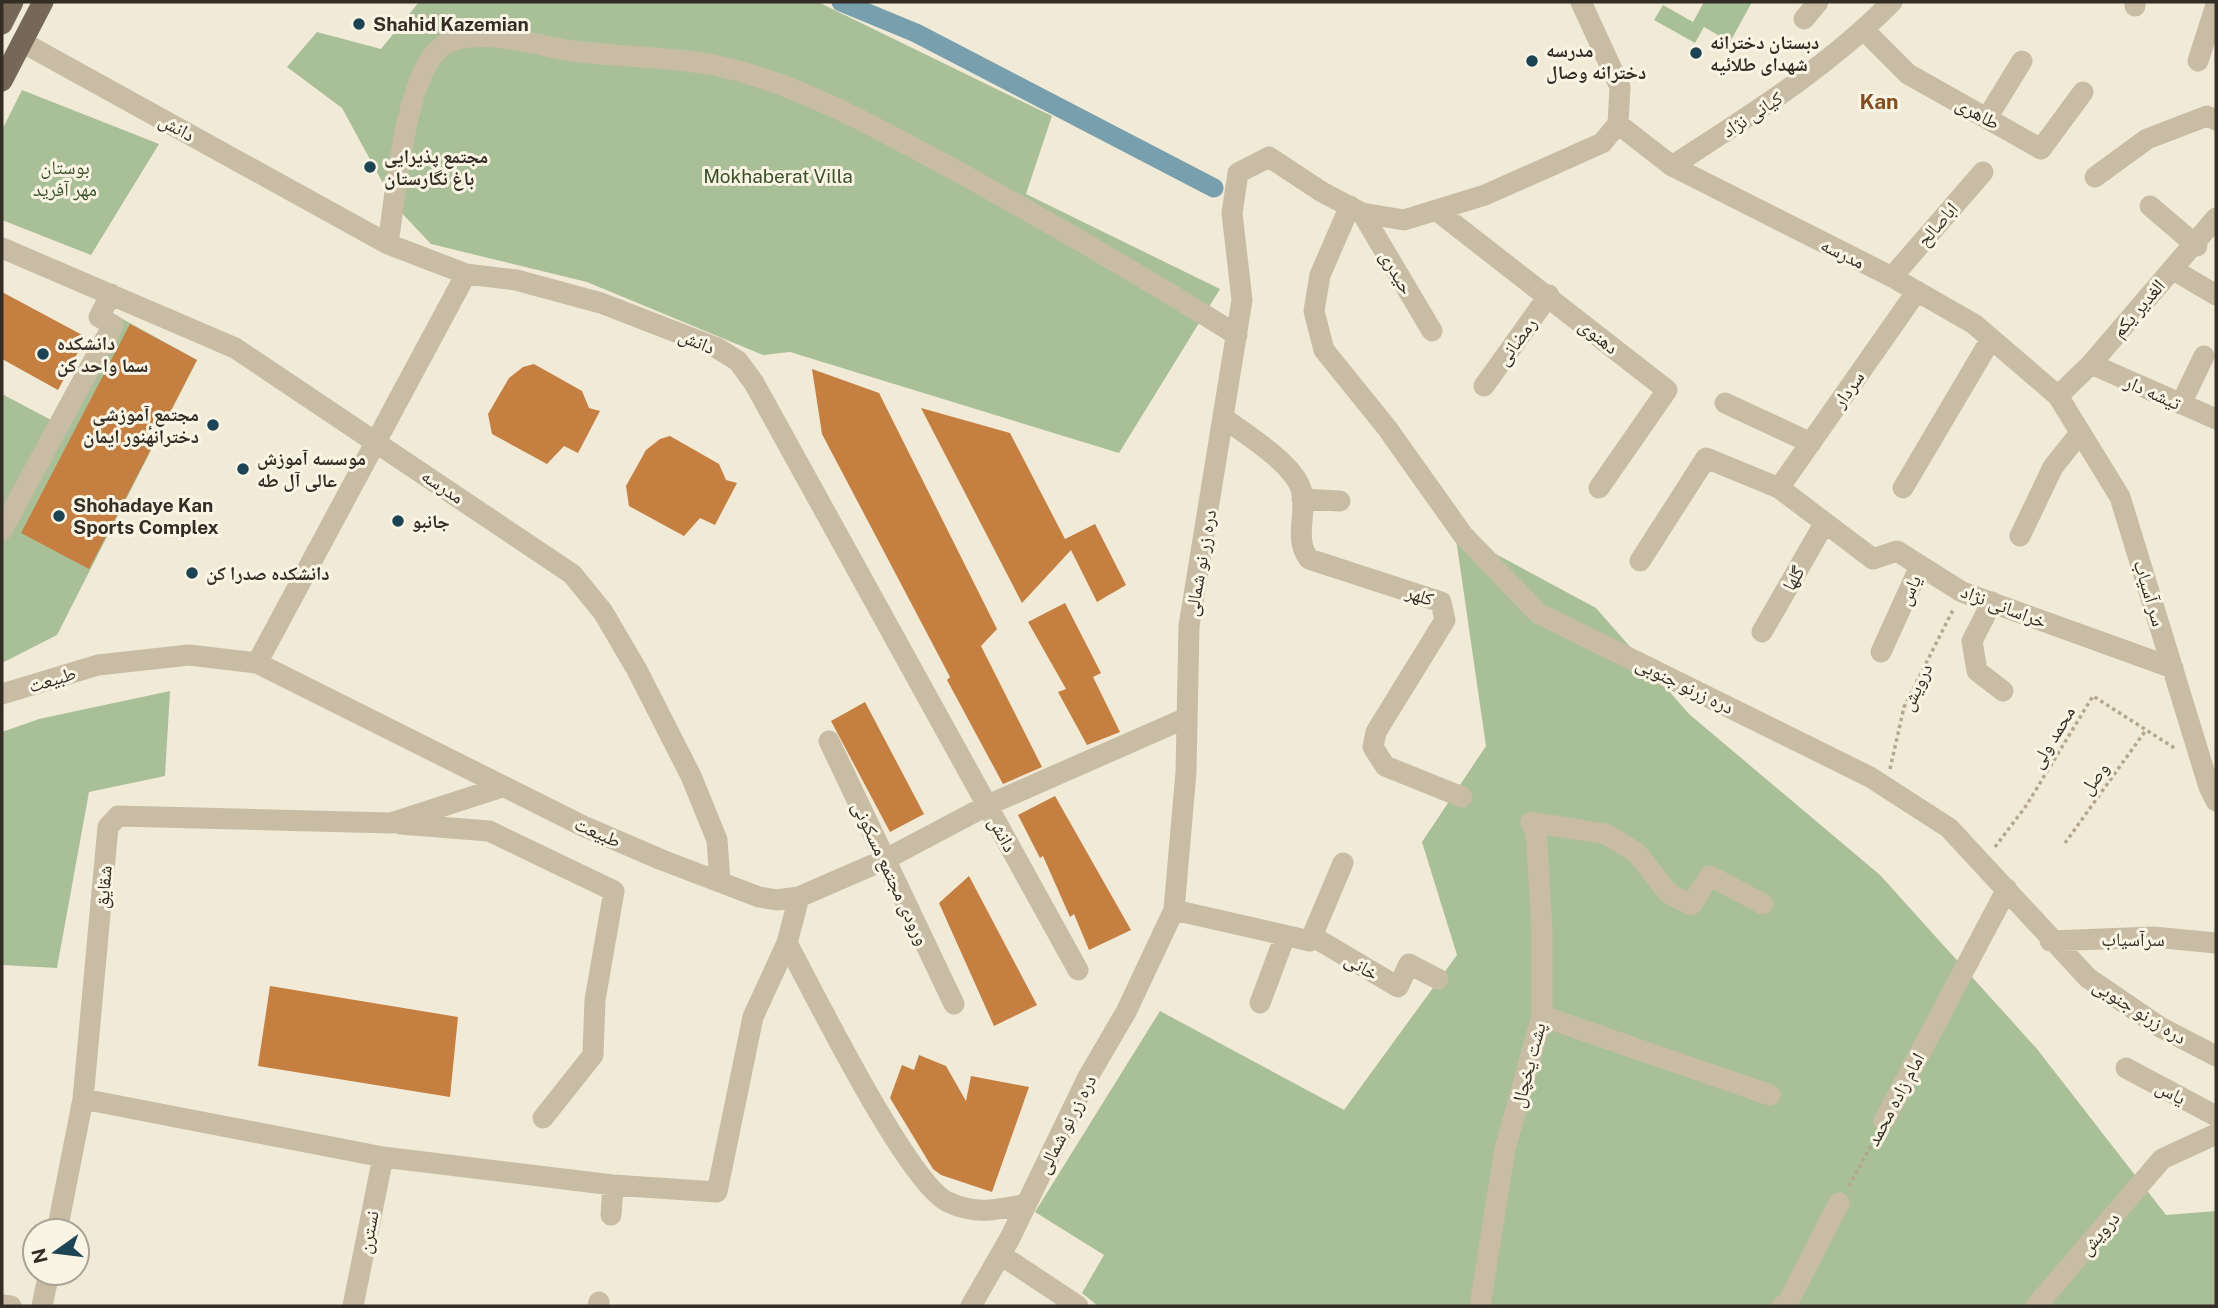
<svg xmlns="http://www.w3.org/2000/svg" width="2218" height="1308" font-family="'Public Sans','Noto Naskh Arabic',sans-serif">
  <rect width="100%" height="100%" fill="#f1ead7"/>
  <path fill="#a9bf98" d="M419 2H818L1052 116 1026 194 1220 289 1119 453 790 352 763 355 587 282 431 244 396 207 342 108 287 67 317 32 381 49Z
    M1704 2H1752L1730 42 1704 27 1695 43 1654 20 1663 5 1693 22Z
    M22 90 159 144 91 255 2 220V130Z
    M110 312 197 360 57 635 2 663V394L53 421Z
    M1455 532 1596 608 1689 714 1880 875 2037 1049 2166 1215 2216 1211V1306H1098L1082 1293 1104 1255 1035 1212 1160 1011 1344 1110 1457 955 1422 842 1486 746Z
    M170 691 165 776 89 792 57 968 2 965V732L39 719Z"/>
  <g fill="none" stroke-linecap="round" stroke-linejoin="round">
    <path stroke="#779fad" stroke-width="19" d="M841 2 916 33 1214 188"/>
  </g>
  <path fill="#c57f41" d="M2 292 86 337 58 390 2 359Z
    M130 324 197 360 89 569 21 533Z
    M534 364 582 391 589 408 600 411 578 453 564 446 547 464 492 434 488 414 509 378 523 367Z
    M812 369 879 393 997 629 981 646 1042 767 1003 784 947 680 950 677 822 434Z
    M921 408 1010 433 1065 539 1095 524 1126 585 1097 602 1071 550 1022 603Z
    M670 436 719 464 726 480 737 483 715 525 700 518 684 536 629 506 626 486 646 450 660 439Z
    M1065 603 1101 673 1093 677 1120 732 1087 745 1058 692 1066 689 1028 622Z
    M865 702 924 814 890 832 831 721Z
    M1055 796 1131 930 1089 950 1074 914 1070 917 1043 856 1040 858 1018 815Z
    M969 876 1037 1005 994 1026 939 903Z
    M270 986 458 1017 450 1097 258 1066Z
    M919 1055 946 1066 966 1101 971 1076 1029 1087 992 1192 941 1175 933 1169 890 1098 902 1065 914 1070Z"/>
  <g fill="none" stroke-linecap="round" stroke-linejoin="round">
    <path stroke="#b4a78e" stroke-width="3.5" stroke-dasharray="3.5 3.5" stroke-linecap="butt" d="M1890 769 1904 707 1954 608
      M2065 843 2146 730
      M1995 847 2026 806 2093 696 2176 749
      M1849 1186 1875 1138"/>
    <path stroke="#c8bda4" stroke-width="21" d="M2135 6V2
      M1804 19 1818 2
      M1864 30 1908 74 2041 149 2083 92
      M22 42 388 244 466 274 516 280 601 303 717 348 738 361 754 383 1078 970
      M2198 61 2216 5
      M1987 118 2022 61
      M1618 124 1672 166 1892 277 1974 324 2058 396 2120 497 2209 787 2216 801
      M1672 166C1749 116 1827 68 1892 2
      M2095 177 2147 139 2207 116 2216 120
      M1350 206 1320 275 1314 311 1324 350 1387 428 1463 535 1538 613 1870 777 1949 828 2088 978 2160 1027 2216 1056
      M2150 206 2197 246
      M1436 210 1667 390 1599 488
      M1362 213 1432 331
      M388 244C395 198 405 77 440 48 468 24 533 44 566 50 624 59 686 55 742 72 816 93 886 133 953 169 1049 222 1144 277 1237 335
      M2 248 235 348 572 574 603 612 637 670 691 776 717 840 720 882
      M2172 269 2216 295
      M1892 277 1983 172
      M2091 364 2216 419
      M1484 386 1549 295
      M2058 396 2091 364 2216 218
      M1725 403 1811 443
      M2181 404 2204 356
      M1224 418C1245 434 1293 463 1301 489 1308 513 1293 538 1309 559L1441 602 1445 620 1376 732 1373 747 1385 766 1462 797
      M1779 488 1917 291
      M1903 488 1991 339
      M1302 499 1340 501
      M2 530 113 325 99 317 111 294
      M2020 536 2053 467 2080 433
      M1640 561 1706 458 1779 488 1873 559 1897 551 1962 592 2173 668
      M1992 602 1972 641 1977 671 2003 691
      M1762 632 1824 524
      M1881 652 1920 566
      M257 663 466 274
      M2 694 98 665 189 655 257 663 583 826 662 860 759 897 777 900 799 897 884 860 988 805 1186 718
      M829 741 954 1004
      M1531 822 1606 834 1637 853 1668 893 1691 905 1710 876 1763 904
      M400 824 489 831 614 891 595 1000 593 1055 543 1118
      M1174 910 1310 941 1343 863
      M1312 936 1398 987 1409 964 1438 979
      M2050 941 2153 937 2216 943
      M787 943C813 991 908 1184 948 1202 975 1215 998 1210 1026 1204
      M1260 1003 1285 936
      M1542 1016 1770 1095
      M2126 1068 2216 1116
      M83 1099 383 1157 613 1185 717 1192 753 1017 787 943 799 897
      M1884 1121 2007 889
      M611 1215 613 1185
      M57 1231 83 1099 108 827 118 816 391 823 502 787
      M1001 1255 1078 1306
      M2 1305 11 1306
      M42 1306 49 1273
      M353 1306 383 1157
      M598 1306 599 1302
      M971 1306 1010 1238 1088 1077 1126 1012 1174 910 1186 772 1189 626 1242 300 1232 213 1238 173 1269 157 1322 192 1362 213 1404 220 1485 195 1602 143 1618 124 1620 87 1581 2
      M1480 1306 1505 1149 1542 1016V928L1536 830 1531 822
      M1782 1306 1787 1304 1839 1203
      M2036 1306 2162 1159 2216 1134"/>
    <path stroke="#756856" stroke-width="21" d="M2 24 13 2
      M2 81 43 2"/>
  </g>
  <g fill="#1c4454" stroke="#f9f4e3" stroke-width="2.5">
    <circle cx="359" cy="24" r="7"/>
    <circle cx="1696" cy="53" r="7"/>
    <circle cx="1532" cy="61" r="7"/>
    <circle cx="370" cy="167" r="7"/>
    <circle cx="43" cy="354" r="7"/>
    <circle cx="213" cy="425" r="7"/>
    <circle cx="243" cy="469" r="7"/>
    <circle cx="59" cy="516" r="7"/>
    <circle cx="398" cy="521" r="7"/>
    <circle cx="192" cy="573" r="7"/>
  </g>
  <g text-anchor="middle" stroke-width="6" stroke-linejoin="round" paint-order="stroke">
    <g font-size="19" font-weight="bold" fill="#332d25" stroke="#f9f4e3" text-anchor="start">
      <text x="373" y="31">Shahid Kazemian</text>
      <text x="1710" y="49">دبستان دخترانه<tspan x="1710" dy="22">شهدای طلائیه</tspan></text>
      <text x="1546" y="57">مدرسه<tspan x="1546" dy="22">دخترانه وصال</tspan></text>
      <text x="384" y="163">مجتمع پذیرایی<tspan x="384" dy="22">باغ نگارستان</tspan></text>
      <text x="57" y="350">دانشکده<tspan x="57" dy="22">سما واحد کن</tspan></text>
      <text x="199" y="421" text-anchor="end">مجتمع آموزشی<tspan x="199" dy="22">دخترانهٔنور ایمان</tspan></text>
      <text x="257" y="465">موسسه آموزش<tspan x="257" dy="22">عالی آل طه</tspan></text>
      <text x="73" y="512">Shohadaye Kan<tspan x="73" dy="22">Sports Complex</tspan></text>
      <text x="412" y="528">جانبو</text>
      <text x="206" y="580">دانشکده صدرا کن</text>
    </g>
    <g font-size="19" fill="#332d25" stroke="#f9f4e3">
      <text transform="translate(1978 113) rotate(29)" y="7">طاهری</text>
      <text transform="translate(1752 114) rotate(-33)" y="7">کیانی نژاد</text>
      <text transform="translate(177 127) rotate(29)" y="7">دانش</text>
      <text transform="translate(1937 224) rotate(-49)" y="7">اباصالح</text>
      <text transform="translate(1843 253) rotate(26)" y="7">مدرسه</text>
      <text transform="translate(1397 272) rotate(60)" y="7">حیدری</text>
      <text transform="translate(2138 308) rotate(-49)" y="7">الغدیر یکم</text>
      <text transform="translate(1599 336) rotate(39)" y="7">دهنوی</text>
      <text transform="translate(697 341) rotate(23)" y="7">دانش</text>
      <text transform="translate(1516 341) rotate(-54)" y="7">رمضانی</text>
      <text transform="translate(1848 389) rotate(-55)" y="7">سردار</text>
      <text transform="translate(2153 392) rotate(24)" y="7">تیشه دار</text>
      <text transform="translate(443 486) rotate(34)" y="7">مدرسه</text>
      <text transform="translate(1200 563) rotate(-80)" y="7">دره زر نو شمالی</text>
      <text transform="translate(1793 578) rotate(-60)" y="7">گلها</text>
      <text transform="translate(1909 590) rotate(-66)" y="7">یاس</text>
      <text transform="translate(2150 593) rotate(73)" y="7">سر آسیاب</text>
      <text transform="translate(1420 595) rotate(19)" y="7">کلهر</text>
      <text transform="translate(2004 606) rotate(21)" y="7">خراسانی نژاد</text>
      <text transform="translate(52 679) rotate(-17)" y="7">طبیعت</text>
      <text transform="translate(1685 685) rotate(26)" y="7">دره زرنو جنوبی</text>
      <text transform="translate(1916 687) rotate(-65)" y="7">درویش</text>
      <text transform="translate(2052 737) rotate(-59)" y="7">محمد ولی</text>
      <text transform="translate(2094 778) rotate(-54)" y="7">وصل</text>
      <text transform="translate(598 832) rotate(24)" y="7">طبیعت</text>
      <text transform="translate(1003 834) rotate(61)" y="7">دانش</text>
      <text transform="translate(891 873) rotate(65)" y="7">ورودی مجتمع مسکونی</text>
      <text transform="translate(103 887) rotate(-85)" y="7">شقایق</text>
      <text x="2133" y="946">سرآسیاب</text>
      <text transform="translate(1362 966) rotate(31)" y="7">خانی</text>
      <text transform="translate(2140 1011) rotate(32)" y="7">دره زرنو جنوبی</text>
      <text transform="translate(1528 1065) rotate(-75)" y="7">پشت یخچال</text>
      <text transform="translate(2171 1092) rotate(28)" y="7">یاس</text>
      <text transform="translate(1895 1099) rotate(-62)" y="7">امام زاده محمد</text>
      <text transform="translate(1066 1124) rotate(-63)" y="7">دره زر نو شمالی</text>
      <text transform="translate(368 1232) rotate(-79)" y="7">نسترن</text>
      <text transform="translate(2099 1233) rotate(-49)" y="7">درویش</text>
    </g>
    <g font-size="19" fill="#3a5129" stroke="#f9f4e3">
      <text x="65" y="174">بوستان<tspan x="65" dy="22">مهر آفرید</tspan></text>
      <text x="778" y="183">Mokhaberat Villa</text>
    </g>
    <g font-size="21" font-weight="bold" fill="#824d1f" stroke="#f9f4e3">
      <text x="1879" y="109">Kan</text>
    </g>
  </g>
  <rect width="2218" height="1308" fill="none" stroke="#332d25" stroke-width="7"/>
  <g transform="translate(56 1252) rotate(256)"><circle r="33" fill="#f9f4e3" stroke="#aaa497" stroke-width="2"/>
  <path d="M0-5L12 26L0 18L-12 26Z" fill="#1c4454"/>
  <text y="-10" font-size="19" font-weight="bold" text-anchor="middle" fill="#332d25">N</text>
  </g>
</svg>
